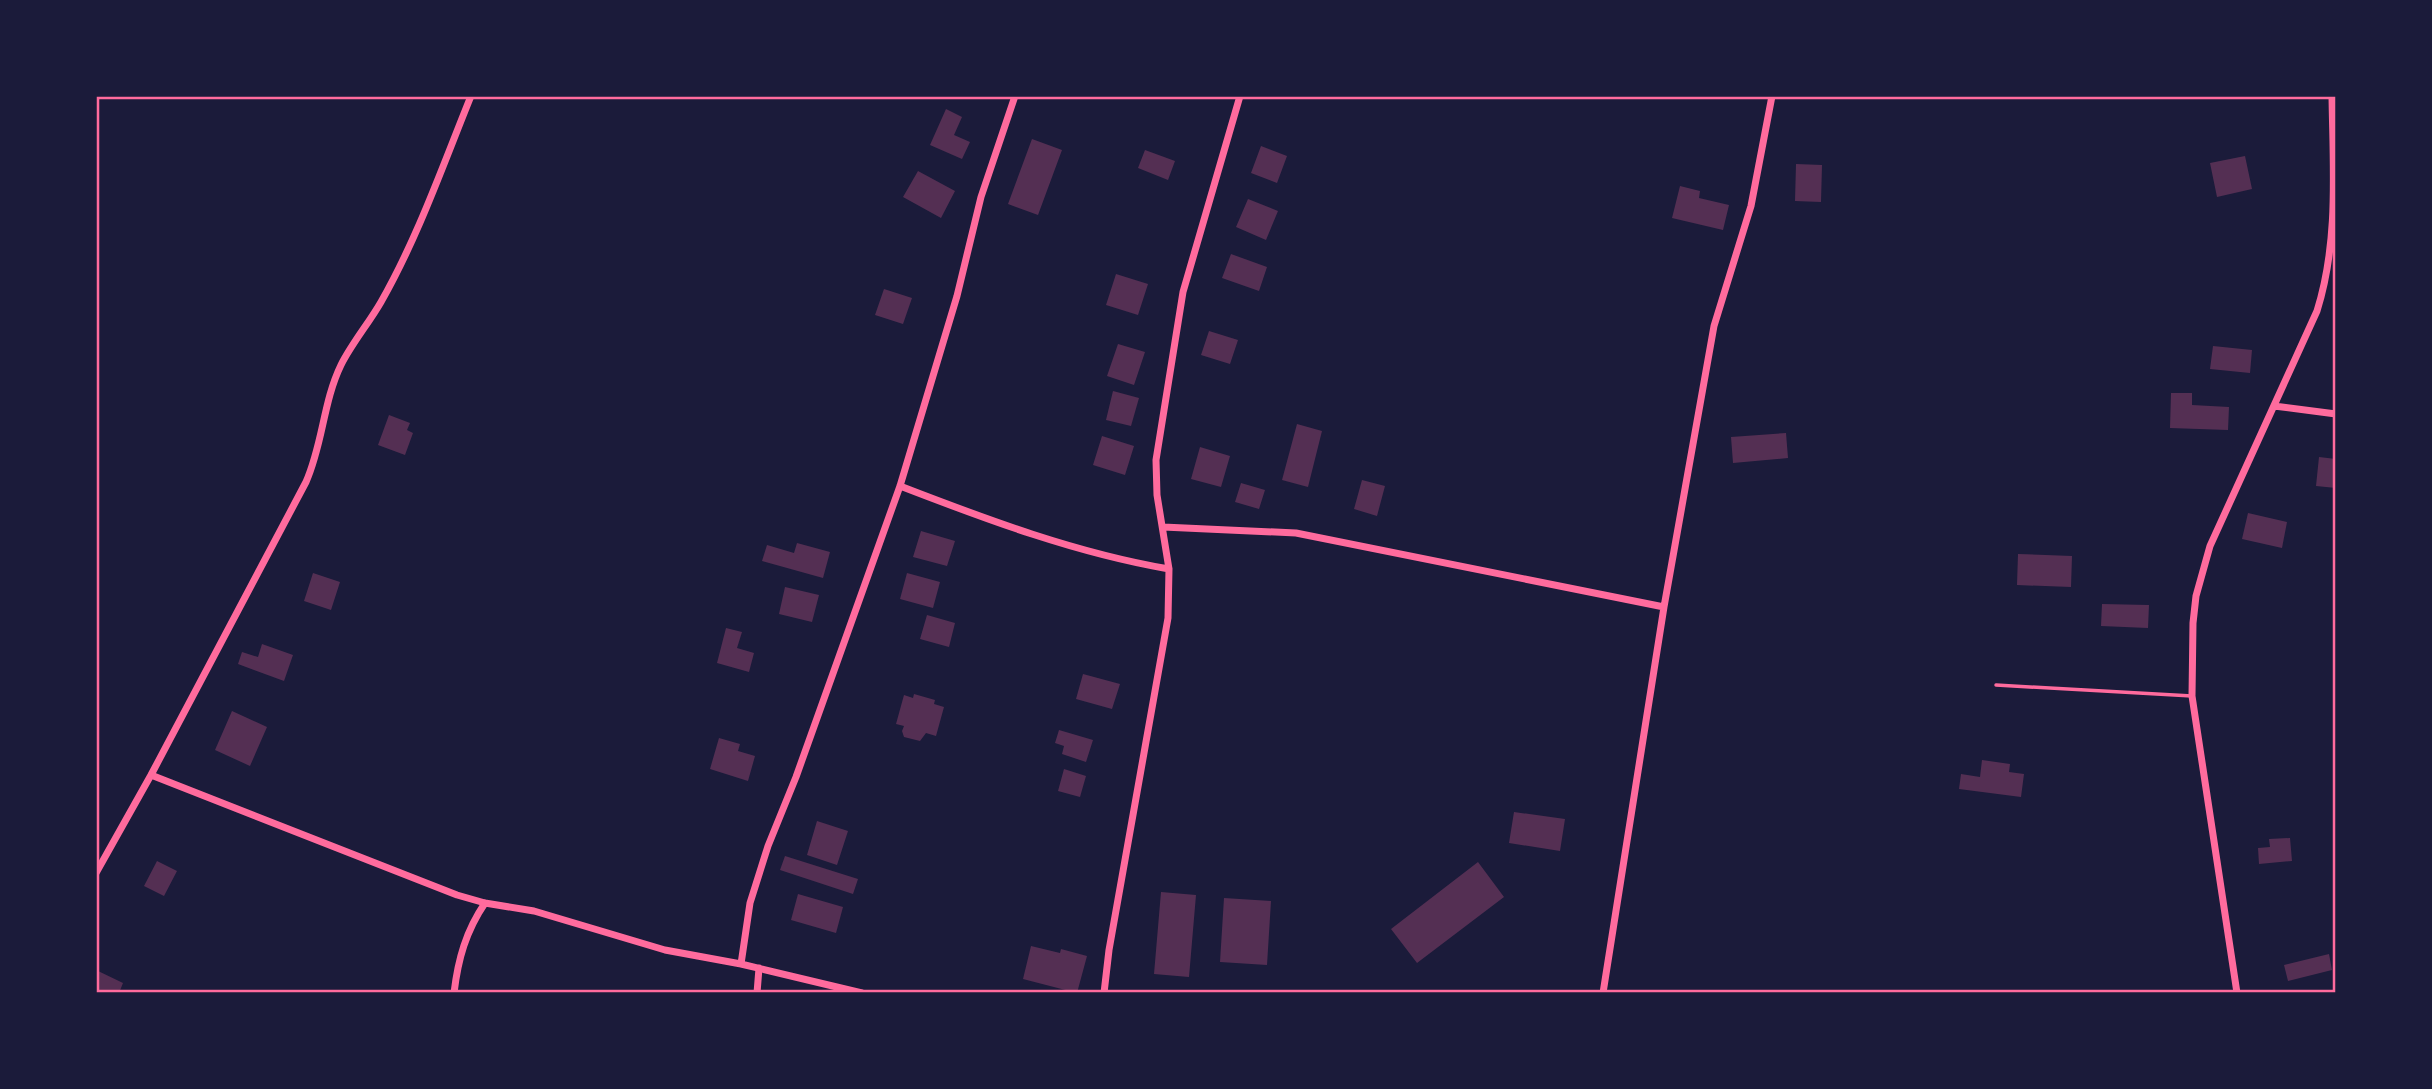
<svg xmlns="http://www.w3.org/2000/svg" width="2432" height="1089" font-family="'Sofia Sans Condensed',sans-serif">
  <rect width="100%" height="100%" fill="#1b1b3a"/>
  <path fill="#542f53" d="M946 109 962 117 954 135 970 142 962 159 930 145Z
    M1032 139 1062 150 1038 215 1008 204Z
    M1261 146 1287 156 1277 183 1251 173Z
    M1145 150 1175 161 1168 180 1138 168Z
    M2245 156 2252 189 2217 197 2210 163Z
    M1796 164 1822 165 1821 202 1795 201Z
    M918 171 955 191 941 218 903 197Z
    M1680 186 1700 191 1699 198 1729 205 1723 230 1672 218Z
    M1248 199 1278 211 1266 240 1236 227Z
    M1231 254 1267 267 1259 291 1222 278Z
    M1116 274 1148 284 1138 315 1106 305Z
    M884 289 912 298 903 324 875 315Z
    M1209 331 1238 340 1230 364 1201 355Z
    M1118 344 1145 352 1134 385 1107 376Z
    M2213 346 2252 350 2250 373 2210 369Z
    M1113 391 1139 398 1131 426 1106 420Z
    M2171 393H2192V405L2229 407 2228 430 2170 428Z
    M389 415 410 423 407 430 413 433 405 455 378 445Z
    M1297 424 1322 431 1308 487 1282 480Z
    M1786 433 1788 458 1733 463 1731 437Z
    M1102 436 1134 446 1125 475 1093 465Z
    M1200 447 1230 456 1221 487 1191 479Z
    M2319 457 2336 459V488L2316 486Z
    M1362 480 1385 486 1377 516 1354 509Z
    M1241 483 1265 490 1259 509 1235 502Z
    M2248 513 2287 522 2282 548 2242 539Z
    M921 531 955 541 947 566 913 557Z
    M797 543 830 552 823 578 762 561 767 545 794 553Z
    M2018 554 2072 556 2071 587 2017 585Z
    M313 573 340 582 331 610 304 601Z
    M907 573 940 582 933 608 900 599Z
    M785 587 819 595 812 622 779 614Z
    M2102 604 2149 605 2148 628 2101 626Z
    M927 615 955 623 949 647 920 639Z
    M726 628 742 632 737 648 754 653 749 672 717 663Z
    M262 644 293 655 284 681 238 664 242 652 258 657Z
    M1083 674 1120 684 1112 709 1076 699Z
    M914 694 935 700 934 704 944 707 936 736 926 733 920 741 904 737 902 731 904 726 896 724 904 695 913 698Z
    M232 711 267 727 250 766 215 750Z
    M1059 730 1093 740 1086 762 1062 754 1064 746 1055 743Z
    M719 738 740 744 738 751 755 756 748 781 710 769Z
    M1982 760 2010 764 2009 772 2024 774 2021 797 1959 789 1961 774 1980 777Z
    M1064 769 1086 776 1080 797 1058 791Z
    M1514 812 1565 819 1560 851 1509 843Z
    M817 821 848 831 837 865 807 855Z
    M2290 838 2292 861 2259 864 2258 848 2270 847 2269 839Z
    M785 856 858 879 853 894 780 870Z
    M157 861 177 871 164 896 144 886Z
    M1478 862 1504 897 1417 963 1391 929Z
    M1161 892 1196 895 1189 977 1154 974Z
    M798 894 843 907 836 933 791 920Z
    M1224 898 1271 901 1267 965 1220 962Z
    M1031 946 1060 953 1061 949 1087 956 1077 993 1023 979Z
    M2329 954 2332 970 2288 981 2284 965Z
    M96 970 123 983 119 993H96Z"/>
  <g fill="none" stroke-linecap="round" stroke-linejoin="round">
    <path stroke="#ff6b9d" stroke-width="3.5" d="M1996 685 2192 696"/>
    <path stroke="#ff6b9d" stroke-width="7" d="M2274 406 2336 414
      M900 486C988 520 1076 553 1169 569
      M1163 527 1296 533 1664 607
      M151 775 457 895 485 903 534 911 665 950 741 964 862 993
      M96 873 151 775 306 482C323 444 323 402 341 365 352 343 369 323 381 302 418 237 443 165 471 96
      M741 964 750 903 768 846 796 777 900 486 957 296 981 197 1015 96
      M454 993C458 959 466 931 485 903
      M757 993 759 968
      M1104 993 1109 950 1168 618 1169 569 1157 495 1156 460 1183 292 1240 96
      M1603 993 1664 607 1714 326 1751 206 1772 96
      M2237 993 2192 696 2193 623 2196 596 2210 546 2317 311C2339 241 2333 168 2332 96"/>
  </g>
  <rect width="2432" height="1089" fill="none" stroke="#1b1b3a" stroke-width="196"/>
  <rect x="98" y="98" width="2236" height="893" fill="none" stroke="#ff6b9d" stroke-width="2.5"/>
</svg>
